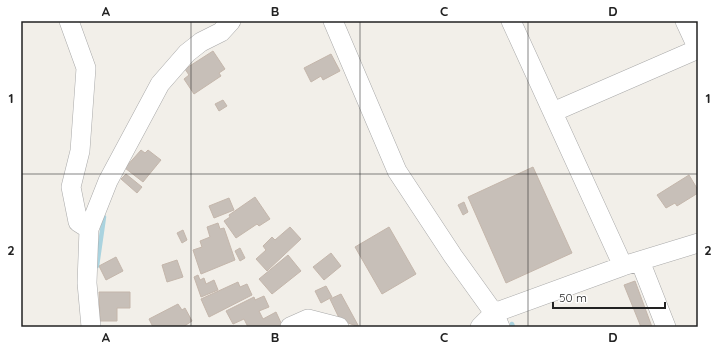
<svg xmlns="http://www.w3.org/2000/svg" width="719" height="348" font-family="Quicksand,sans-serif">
  <rect width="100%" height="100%" fill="#f2efe9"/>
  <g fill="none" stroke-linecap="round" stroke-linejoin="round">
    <path stroke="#aad3df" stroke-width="4.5" d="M97 266 104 217
      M512 324 513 327"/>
  </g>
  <path fill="#c7bfb8" stroke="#c4b6ab" d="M213 51 225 69 219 73 221 76 194 94 184 79 189 75 185 69Z
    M331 54 340 71 323 80 321 76 311 82 304 68Z
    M223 100 227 106 219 111 215 104Z
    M141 150 145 153 148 150 161 160 143 182 125 168Z
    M533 167 572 253 506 283 468 197Z
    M126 174 142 187 137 193 121 179Z
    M689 175 698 190V193L677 206 675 203 666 208 657 195Z
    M255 197 270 219 259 226 257 224 236 238 224 221 230 217 229 215Z
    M229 198 234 210 214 218 209 206Z
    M464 202 468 212 463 215 458 205Z
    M218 223 220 229 224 228 235 260 201 274 193 250 202 247 200 241 210 237 207 227Z
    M290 227 301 239 267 271 256 259 266 250 263 246 272 237 275 240Z
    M389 227 416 274 382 294 355 247Z
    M183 230 187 240 182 243 177 233Z
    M240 248 245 258 240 261 235 251Z
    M331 253 341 266 324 280 313 267Z
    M288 255 301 271 272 294 259 279Z
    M116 257 123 271 106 280 99 266Z
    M177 260 183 277 167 282 162 265Z
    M198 275 200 280 204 278 206 284 214 280 218 290 201 297 194 277Z
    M635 281 652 327H641L624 285Z
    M238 282 240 287 247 284 252 295 209 317 201 299Z
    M326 286 332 297 321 303 315 291Z
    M99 292H130V308H117V321H100Z
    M341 294 359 327 340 320 330 299Z
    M264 296 269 307 259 311 263 319 276 312 282 325 278 327H248L244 319 233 324 226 311 254 297 255 300Z
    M178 304 182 310 185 308 192 321 183 327H153L149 319Z"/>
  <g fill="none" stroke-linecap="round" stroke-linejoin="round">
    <defs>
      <path id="minor" d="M69 21 86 68 80 151 71 187 78 222 89 229
        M333 21 397 171 453 256 494 313 500 327
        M511 21 623 266
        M685 21 698 49
        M553 112 698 49
        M640 261 666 327
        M91 327 87 283 89 229 108 181 160 84 187 53 201 42 221 32 231 21
        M290 327 308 319 339 327
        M480 327 494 313 623 266 698 243"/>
    </defs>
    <use href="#minor" stroke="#a9a9a9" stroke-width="20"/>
    <use href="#minor" stroke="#fff" stroke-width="19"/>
  </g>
  <path fill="none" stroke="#222" stroke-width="1" stroke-opacity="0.55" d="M191 21V327M360 21V327M528 21V327M21 174H698"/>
  <rect width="719" height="348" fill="none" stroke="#ffffff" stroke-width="44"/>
  <path d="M553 302v6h112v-6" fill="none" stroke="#222222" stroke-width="2"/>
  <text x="559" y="302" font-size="12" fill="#222222" stroke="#ffffff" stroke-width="3" paint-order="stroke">50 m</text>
  <rect x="22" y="22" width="675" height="304" fill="none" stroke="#222" stroke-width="1.5"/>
  <g font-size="13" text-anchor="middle" font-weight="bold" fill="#222">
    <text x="106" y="16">A</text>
    <text x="275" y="16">B</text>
    <text x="444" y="16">C</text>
    <text x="613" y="16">D</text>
    <text x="11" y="103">1</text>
    <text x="708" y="103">1</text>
    <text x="11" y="255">2</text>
    <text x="708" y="255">2</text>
    <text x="106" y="342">A</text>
    <text x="275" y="342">B</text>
    <text x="444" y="342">C</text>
    <text x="613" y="342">D</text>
  </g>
</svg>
